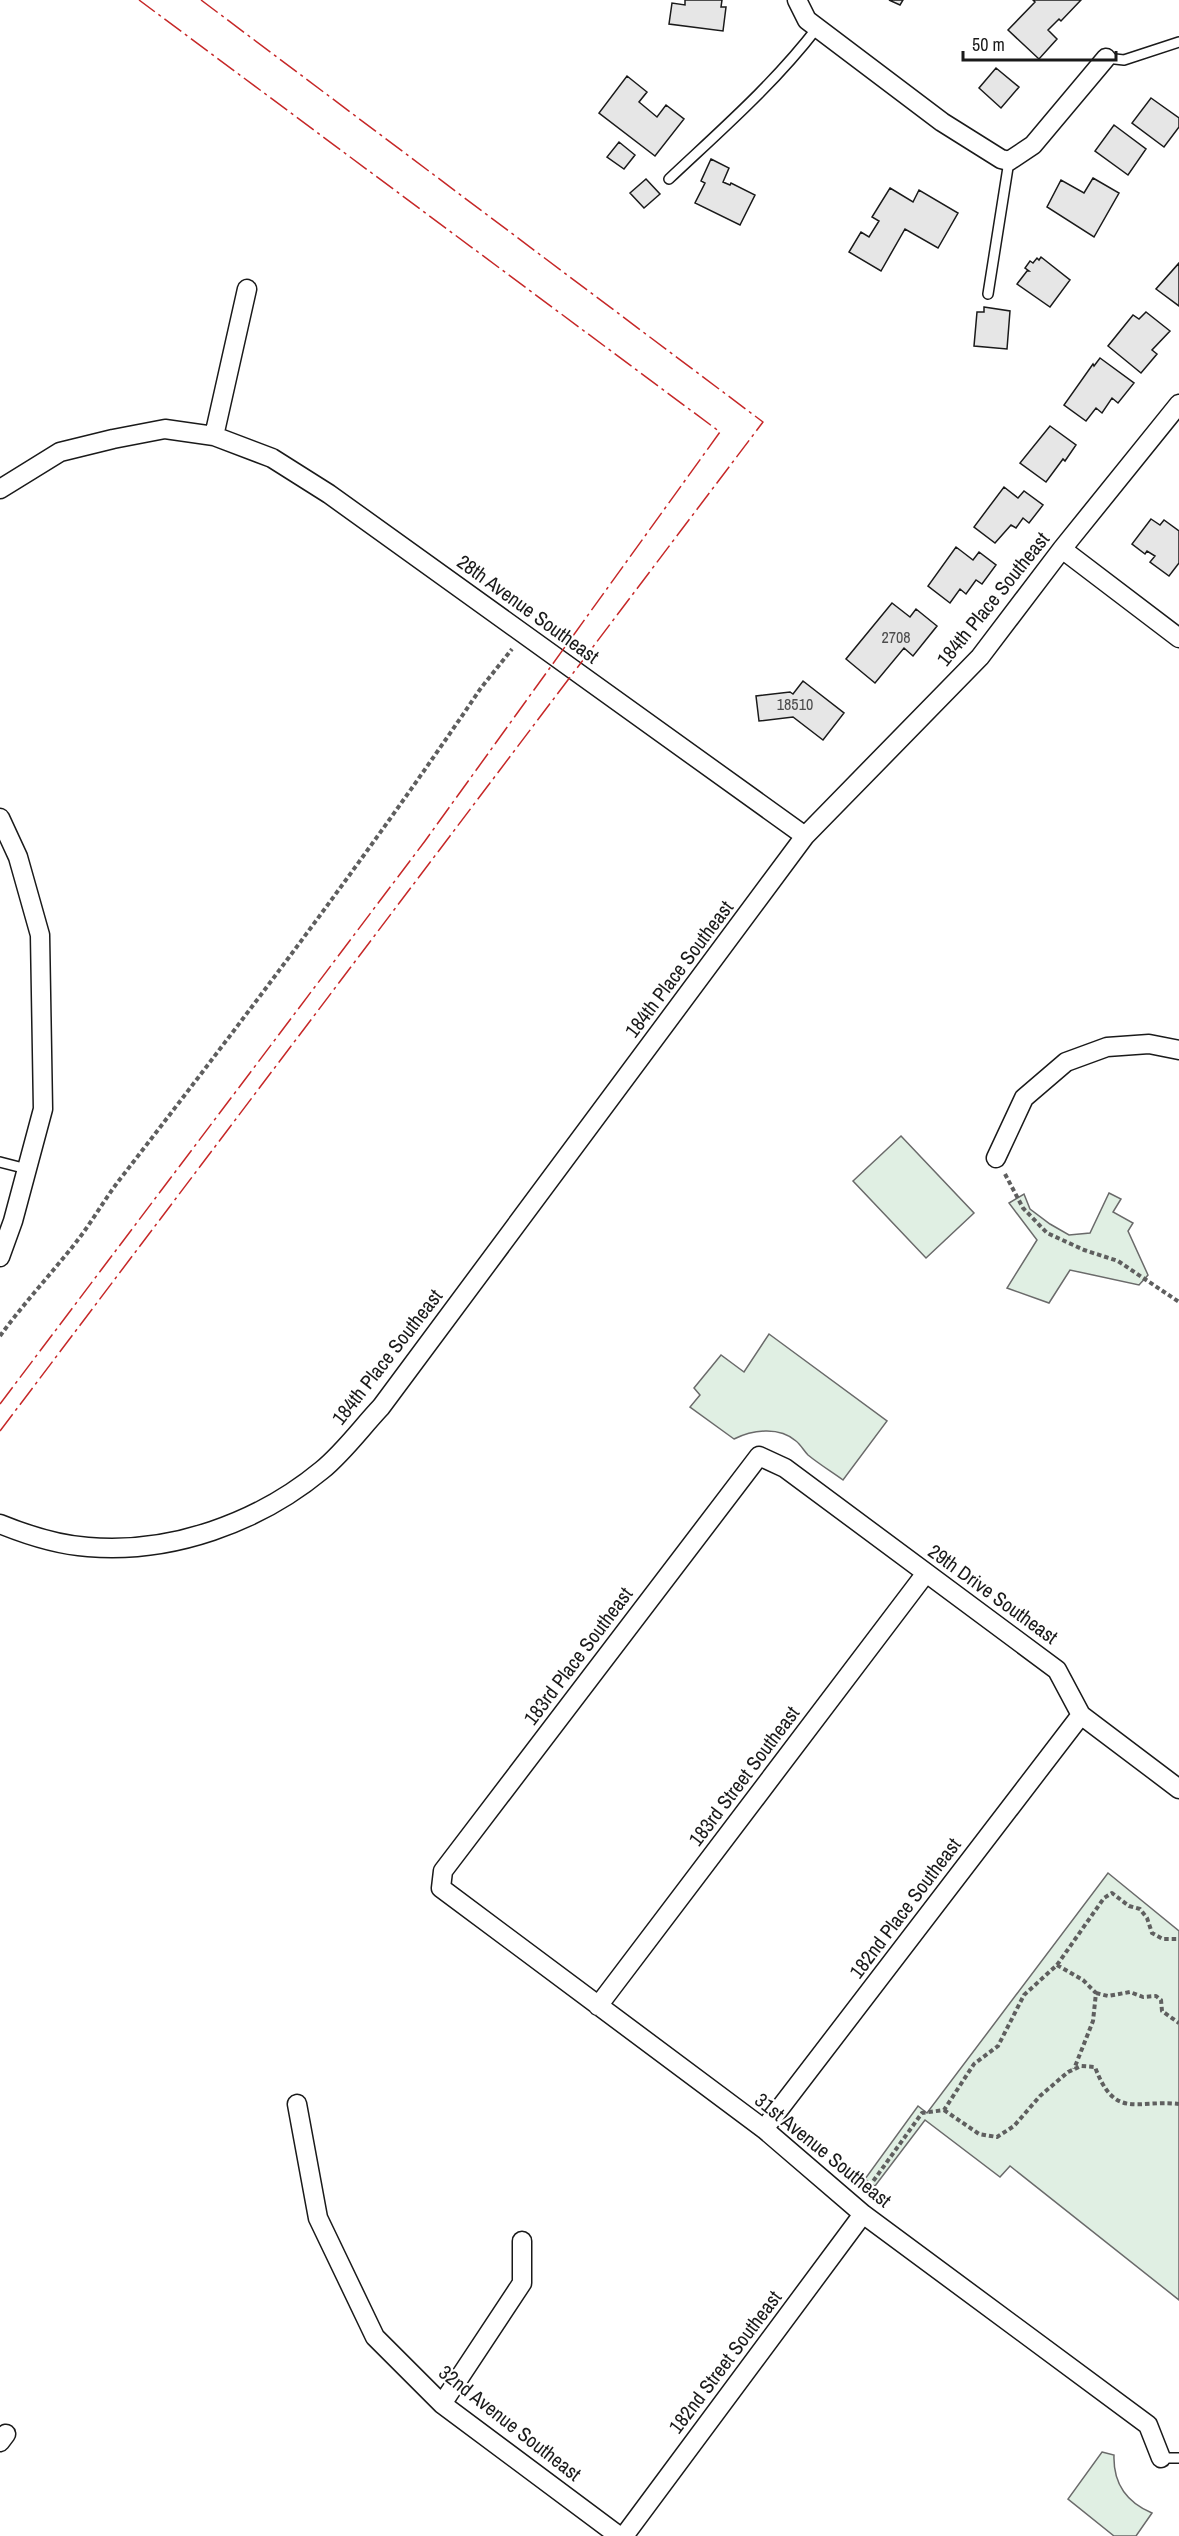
<svg xmlns="http://www.w3.org/2000/svg" width="1179" height="2536" font-family="'Archivo Narrow',sans-serif">
  <rect width="100%" height="100%" fill="#fff"/>
  <path fill="#e0efe3" stroke="#6a6a6a" stroke-width="1.5" d="M901 1136 974 1213 926 1258 853 1181Z
    M1109 1193 1121 1199 1113 1212 1133 1223 1128 1231 1148 1275 1139 1285 1070 1270 1049 1303 1007 1288 1037 1240 1009 1203 1024 1194 1030 1209 1050 1224 1069 1235 1090 1233Z
    M769 1334 887 1421 843 1480C832 1472 819 1464 808 1455 804 1451 801 1445 796 1441 779 1426 752 1430 734 1439L690 1407 700 1395 694 1388 721 1355 744 1372Z
    M1108 1873 1179 1931V2300L1010 2166 1000 2177 925 2120 875 2186 865 2179 918 2106 927 2113Z
    M1102 2452 1114 2455C1113 2483 1126 2502 1152 2513L1136 2536H1114L1068 2499Z"/>
  <path fill="#e6e6e6" stroke="#1a1a1a" stroke-width="1.5" d="M685 0H722L721 7H726L723 31 669 24 672 3 685 5Z
    M889 0H903L900 5Z
    M1033 0H1081L1061 21 1059 19 1048 30 1057 39 1039 59 1008 30 1035 2Z
    M996 68 1019 87 1001 108 979 88Z
    M627 76 647 92 639 102 657 117 666 105 684 119 655 156 599 113Z
    M1151 98 1179 118V127L1164 147 1132 123Z
    M1114 125 1146 149 1128 175 1095 151Z
    M619 142 635 155 624 169 607 157Z
    M711 159 729 168 723 182 730 185 731 183 755 195 740 225 695 203 705 183 701 181Z
    M1093 178 1119 193 1094 237 1047 207 1061 180 1084 193Z
    M646 179 660 194 644 208 630 193Z
    M890 188 913 202 919 190 958 213 938 248 905 229 881 271 849 252 861 232 869 237 879 221 872 217Z
    M1041 257 1070 280 1050 307 1017 284 1027 271H1029L1025 268 1030 261 1033 263 1037 258 1039 260Z
    M1179 263V306L1156 289Z
    M984 307 1010 311 1007 349 974 346 977 312H984Z
    M1146 312 1170 331 1152 350 1157 354 1141 373 1108 346 1133 315 1139 319Z
    M1100 358 1134 383 1118 403 1112 398 1102 413 1096 408 1086 421 1064 405 1093 364 1094 366Z
    M1050 426 1076 445 1065 461 1063 459 1046 482 1020 463Z
    M1004 487 1018 498 1024 491 1043 505 1029 523 1023 518 1016 528 1011 525 995 543 974 527Z
    M1151 519 1160 525 1164 520 1179 531V563L1169 576 1150 562 1155 556 1147 551 1145 554 1132 544Z
    M956 547 973 560 979 552 996 565 982 584 976 580 966 594 960 589 950 603 928 586Z
    M892 603 910 617 916 609 937 626 913 656 904 648 875 683 846 659Z
    M803 681 844 713 823 740 793 717 759 721 756 696 790 692 793 694Z"/>
  <g fill="none" stroke-linecap="round" stroke-linejoin="round">
    <defs>
      <path id="service" d="M1106 58 1124 60 1179 42
        M669 179C721 130 774 84 817 28
        M988 294 1009 161
        M0 1162 27 1169
        M1161 2458H1179"/>
      <path id="minor" d="M797 0 807 20 942 122 1001 159 1009 161 1033 145 1106 58
        M214 436 247 289
        M0 489 60 452 113 439 165 429 214 436 272 458 329 494 805 836
        M1062 549 1179 638
        M0 818 18 857 40 935 43 1109 13 1221 0 1257
        M996 1158 1024 1098 1066 1062 1107 1047 1149 1044 1179 1050
        M0 1524C27 1535 59 1545 88 1547 171 1554 258 1523 322 1470 344 1452 362 1427 381 1407L805 836 980 657 1062 549 1179 404
        M598 2006 926 1573
        M297 2104 318 2218 375 2337 442 2404 619 2536
        M764 2129 1081 1715
        M442 2404 522 2283V2241
        M0 2442 6 2434
        M1161 2458 1148 2425 863 2214 764 2129 441 1888 443 1871 759 1456 785 1468 1057 1670 1081 1715 1179 1789
        M624 2536 863 2214"/>
    </defs>
    <use href="#service" stroke="#1a1a1a" stroke-width="12"/>
    <use href="#minor" stroke="#1a1a1a" stroke-width="21"/>
    <path stroke="#5f5f5f" stroke-width="4" stroke-dasharray="4.5 3" stroke-linecap="butt" d="M1005 1174 1023 1208 1047 1233 1084 1250 1118 1261 1179 1302
      M0 1336C24 1303 52 1273 77 1241 94 1219 107 1195 124 1174 247 1015 368 855 481 688L512 649
      M1057 1965 1083 1980 1096 1993 1093 2021 1074 2069
      M1096 1993 1108 1996 1130 1992 1143 1997 1156 1996 1161 2000 1162 2011 1179 2023
      M944 2110 979 2134 997 2137 1014 2126 1040 2096 1068 2072 1081 2066 1095 2067C1115 2121 1137 2099 1179 2104
      M869 2187 922 2113 944 2110 974 2064 998 2046 1024 1995 1057 1965 1104 1898 1112 1893 1129 1906 1140 1909 1147 1918 1152 1933 1163 1939H1179"/>
    <use href="#service" stroke="#fff" stroke-width="9"/>
    <use href="#minor" stroke="#fff" stroke-width="18"/>
    <path stroke="#c62828" stroke-width="1.5" stroke-dasharray="21 4.5 3 4.5" stroke-linecap="butt" d="M0 1404 425 841 720 432 139 0
      M0 1431 763 422 201 0"/>
  </g>
  <g text-anchor="middle" stroke-width="4.5" stroke-linejoin="round" paint-order="stroke">
    <g font-size="16" fill="#4d4d4d">
      <text x="896" y="643">2708</text>
      <text x="795" y="710">18510</text>
    </g>
    <g font-size="20" fill="#1a1a1a" stroke="#fff">
      <text transform="translate(993 599) rotate(-51)" y="7">184th Place Southeast</text>
      <text transform="translate(528 609) rotate(36)" y="7">28th Avenue Southeast</text>
      <text transform="translate(679 969) rotate(-53)" y="7">184th Place Southeast</text>
      <text transform="translate(387 1357) rotate(-52)" y="7">184th Place Southeast</text>
      <text transform="translate(993 1594) rotate(36)" y="7">29th Drive Southeast</text>
      <text transform="translate(578 1656) rotate(-53)" y="7">183rd Place Southeast</text>
      <text transform="translate(744 1776) rotate(-53)" y="7">183rd Street Southeast</text>
      <text transform="translate(905 1908) rotate(-53)" y="7">182nd Place Southeast</text>
      <text transform="translate(823 2150) rotate(39)" y="7">31st Avenue Southeast</text>
      <text transform="translate(725 2362) rotate(-53)" y="7">182nd Street Southeast</text>
      <text transform="translate(510 2423) rotate(38)" y="7">32nd Avenue Southeast</text>
    </g>
  </g>
  <path d="M963 51v9h153v-9" fill="none" stroke="#1a1a1a" stroke-width="3"/>
  <text x="972" y="51" font-size="18" fill="#1a1a1a" stroke="#ffffff" stroke-width="4.5" paint-order="stroke">50 m</text>
</svg>
